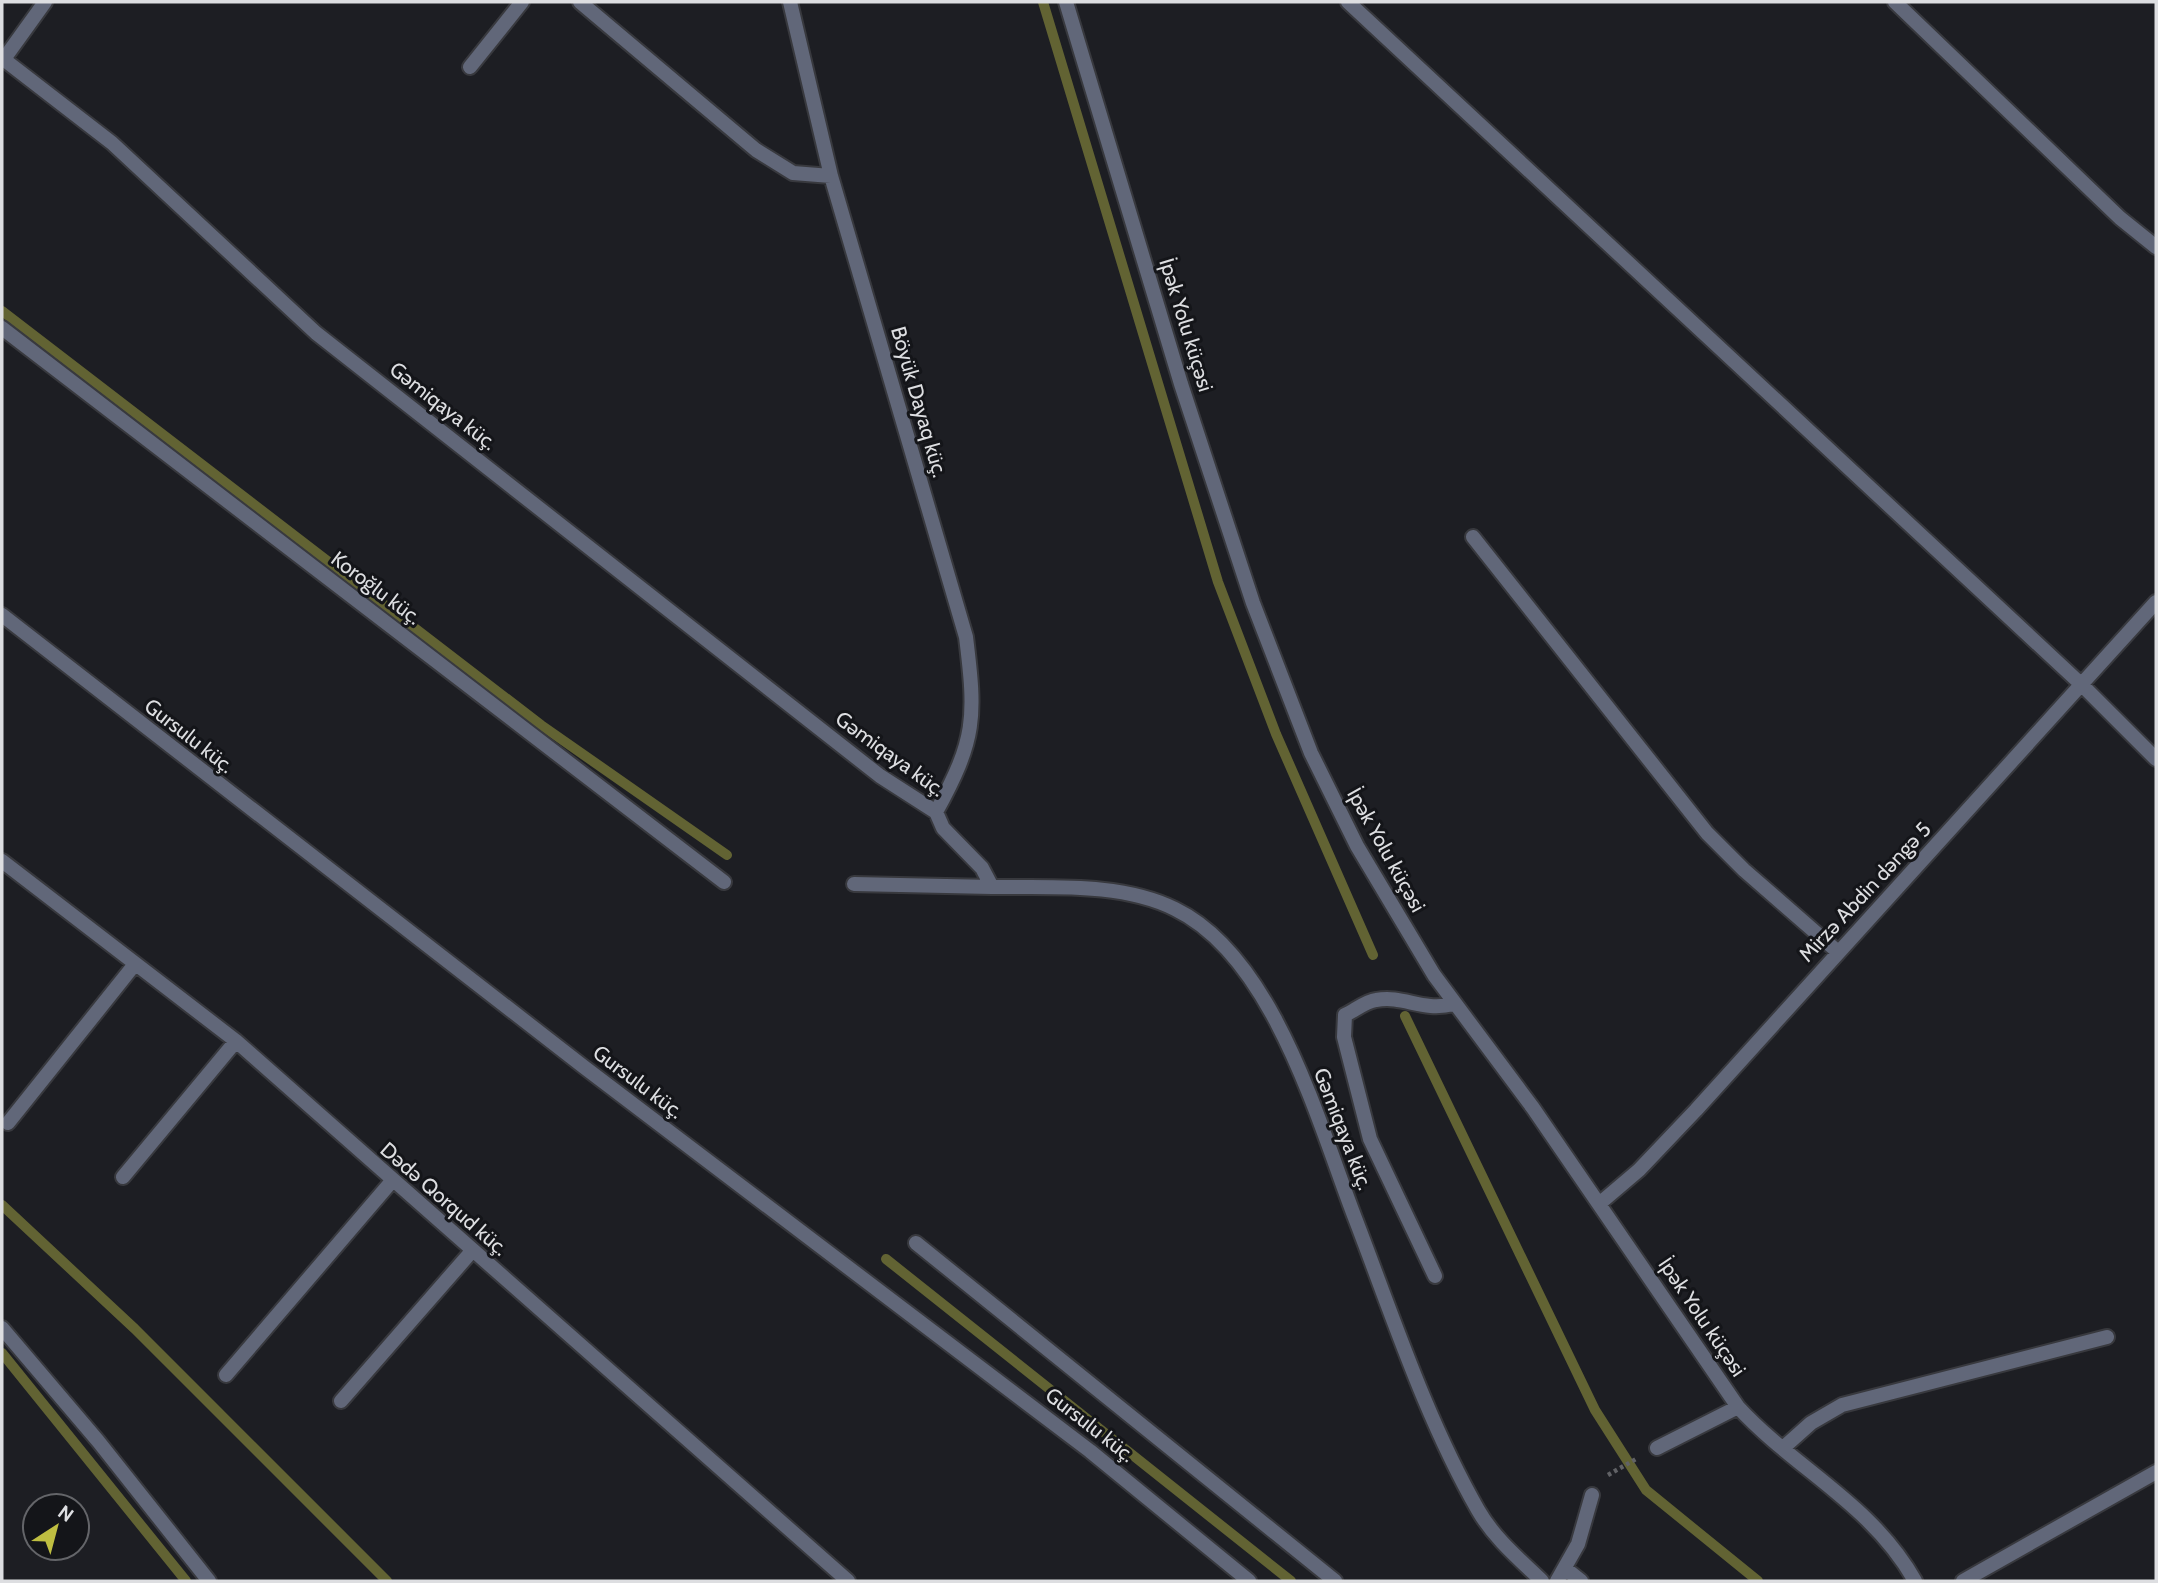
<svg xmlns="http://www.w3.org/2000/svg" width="2158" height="1583" font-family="Cabin,sans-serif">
  <rect width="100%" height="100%" fill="#1d1e23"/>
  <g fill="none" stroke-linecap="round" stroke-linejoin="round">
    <path stroke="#626333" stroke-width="10" d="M1043 2 1218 582 1276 734 1373 955
      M2 311 541 725 727 855
      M1405 1016 1595 1410 1646 1490 1758 1581
      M2 1205 135 1329 387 1581
      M886 1259 1291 1581
      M2 1353 186 1581"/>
    <defs>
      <path id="minor" d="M580 2 756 150 793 173 831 176
        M790 2 831 176 966 637C976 718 976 739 936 812
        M1066 2 1181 384 1253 603 1311 753 1357 846 1434 975 1533 1108 1738 1407C1795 1469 1872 1504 1915 1581
        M1348 2 2083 686 2156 759
        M1895 2 2120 218 2156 247
        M2 58 112 143 316 333 880 776 936 812 943 828 982 868 992 887C1051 888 1121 882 1175 909 1274 957 1318 1122 1355 1218 1393 1317 1426 1419 1478 1510 1494 1538 1519 1559 1542 1581
        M4 59 45 2
        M470 67 522 2
        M2 328 724 882
        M1473 537 1707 833 1744 870 1838 952
        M2 615 584 1067 1090 1451 1249 1581
        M2 861 236 1041 848 1581
        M854 884 992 887
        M8 1123 135 964
        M123 1177 236 1041
        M1599 1204 1639 1170 1696 1110 2156 602
        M916 1243 1335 1581
        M1435 1276 1370 1139 1344 1037 1345 1015C1354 1011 1366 1001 1376 1000 1405 995 1421 1012 1454 1004
        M2 1328 98 1441 209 1581
        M226 1375 392 1181
        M341 1401 472 1251
        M1657 1448 1738 1407
        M1783 1448 1811 1423 1842 1405 2107 1337
        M1566 1569 1581 1581
        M1557 1581 1578 1544 1592 1495
        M1963 1581 2156 1472"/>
    </defs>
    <use href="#minor" stroke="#38393e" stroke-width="18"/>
    <path stroke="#616266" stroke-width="4.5" stroke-dasharray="3.5 3.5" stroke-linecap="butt" d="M1608 1475 1636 1459"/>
    <use href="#minor" stroke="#616779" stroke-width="14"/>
  </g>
  <g text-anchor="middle" stroke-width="6" stroke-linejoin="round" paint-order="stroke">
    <g font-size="21" fill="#dddee1" stroke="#141519">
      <text transform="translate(1186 325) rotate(73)" y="7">İpək Yolu küçəsi</text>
      <text transform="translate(919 402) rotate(74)" y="7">Böyük Dayaq küç.</text>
      <text transform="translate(443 406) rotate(38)" y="7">Gəmiqaya küç.</text>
      <text transform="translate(376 588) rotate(37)" y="7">Koroğlu küç.</text>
      <text transform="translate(189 736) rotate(38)" y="7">Gursulu küç.</text>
      <text transform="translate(890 754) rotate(36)" y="7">Gəmiqaya küç.</text>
      <text transform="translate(1386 850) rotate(61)" y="7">İpək Yolu küçəsi</text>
      <text transform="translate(1865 892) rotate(-47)" y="7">Mirzə Abdin dəngə 5</text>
      <text transform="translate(638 1082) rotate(37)" y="7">Gursulu küç.</text>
      <text transform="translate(1343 1129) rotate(69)" y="7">Gəmiqaya küç.</text>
      <text transform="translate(444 1199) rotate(41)" y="7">Dədə Qorqud küç.</text>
      <text transform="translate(1702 1317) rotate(56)" y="7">İpək Yolu küçəsi</text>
      <text transform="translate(1090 1425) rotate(38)" y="7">Gursulu küç.</text>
    </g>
  </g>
  <rect width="2158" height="1583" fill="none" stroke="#dddee1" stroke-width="7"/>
  <g transform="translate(56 1527) rotate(36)"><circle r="33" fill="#141519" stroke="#646569" stroke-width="2"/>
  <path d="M0-5L12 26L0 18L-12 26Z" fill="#bfbe41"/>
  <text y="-10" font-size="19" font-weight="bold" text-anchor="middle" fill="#dddee1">N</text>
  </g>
</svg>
